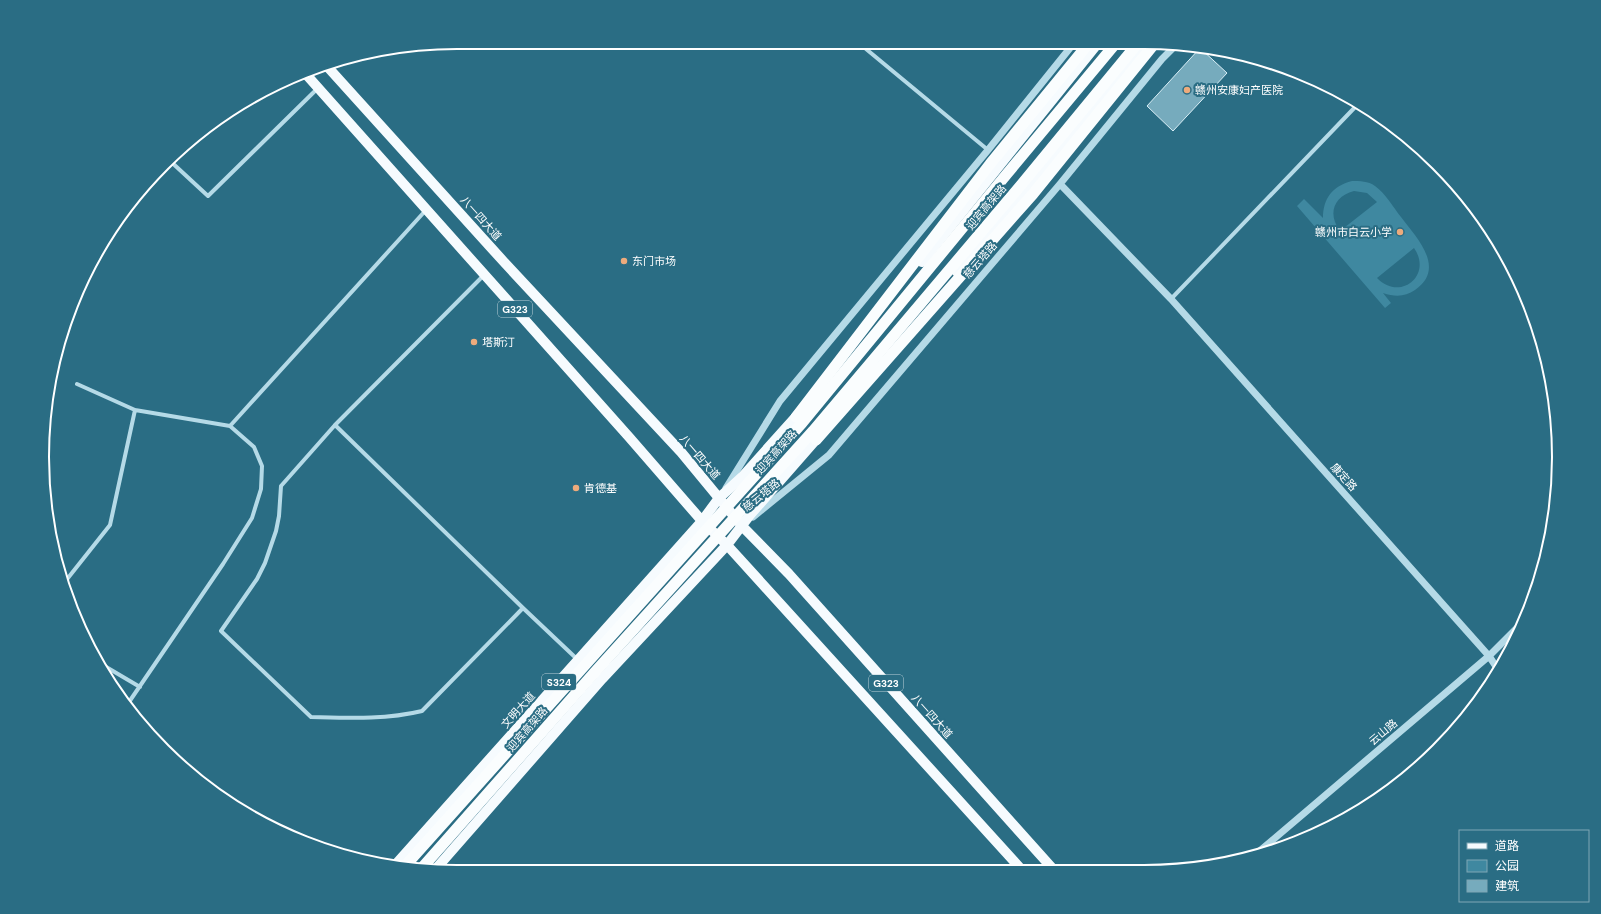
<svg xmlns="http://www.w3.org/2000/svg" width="1601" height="914" font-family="'DM Sans','Noto Sans SC',sans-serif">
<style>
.green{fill:#3f88a0;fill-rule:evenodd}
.building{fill:#76abbd;stroke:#d8eef6}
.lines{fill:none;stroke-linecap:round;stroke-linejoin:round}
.minor{stroke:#b5dae7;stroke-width:4}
.tertiary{stroke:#b5dae7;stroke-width:7}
.primary{stroke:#f6fbfe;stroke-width:10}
.trunk{stroke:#fafdfe;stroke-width:11}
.trunk-bridge{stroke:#fafdfe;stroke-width:11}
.poi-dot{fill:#edab7c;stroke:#2a6d84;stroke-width:1.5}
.labels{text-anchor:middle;stroke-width:4;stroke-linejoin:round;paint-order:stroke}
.shield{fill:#2a6d84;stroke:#bfd3da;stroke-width:1}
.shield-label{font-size:10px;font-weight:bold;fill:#fff}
.poi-label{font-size:11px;fill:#fff;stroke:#2a6d84;text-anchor:start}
.street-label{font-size:11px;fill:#fff;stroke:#2a6d84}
.rim{fill:none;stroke:#fff;stroke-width:2}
</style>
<rect width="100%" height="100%" fill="#2a6d84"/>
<path class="green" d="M1352 181C1360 181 1368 181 1375 186 1386 194 1393 207 1401 217 1416 237 1447 268 1415 290 1405 297 1395 297 1383 293L1391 303 1385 308 1297 206 1304 199 1323 218C1323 199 1332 186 1352 181ZM1354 191 1367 193 1377 202 1340 231C1327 214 1334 196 1354 191ZM1414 248C1433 275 1400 302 1377 278Z"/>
<path class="building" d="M1200 48 1227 73 1173 131 1147 106Z"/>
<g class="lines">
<path class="minor" d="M860 44 988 150
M168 159 208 196 318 88
M484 275 335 425 281 486 279 516 276 531 265 563 257 579 221 631 311 717C348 718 385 720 422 711L523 608
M1171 299 1359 103
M77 384 135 410 230 426 254 447 262 466 261 489 252 518 223 564 127 705
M335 425 523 608 578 660
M230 426 426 210
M64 583 110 525 135 410
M96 661 140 687"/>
<path class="tertiary" d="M1060 184 1171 299 1489 656 1499 671
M726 488 780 401 988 150 1074 43
M753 517 829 455 1060 184 1162 59 1177 44
M1255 855 1489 656 1522 623"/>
<path class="primary" d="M325 64 504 262 681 452 742 526 789 574 1053 869
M304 72 629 437 702 521 727 545 1021 869
M922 262 1098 43
M957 272 1146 46
M396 864 702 521 719 498 742 477 801 411
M434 871 602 679 727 545 750 515 821 434"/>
<path class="trunk" d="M796 417 990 164 1089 43
M816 440 1033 194 1155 43"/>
<path class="trunk-bridge" d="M405 866 802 423 1006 175 1116 43
M421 869 595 672 813 431 1021 185 1138 43"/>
</g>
<g class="poi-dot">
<circle cx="1187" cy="90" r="4"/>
<circle cx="1400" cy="232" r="4"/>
<circle cx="624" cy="261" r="4"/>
<circle cx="474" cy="342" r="4"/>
<circle cx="576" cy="488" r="4"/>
</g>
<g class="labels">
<g class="shield">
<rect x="498" y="301" width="34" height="16" rx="3"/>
<rect x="542" y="674" width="34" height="16" rx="3"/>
<rect x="869" y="675" width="34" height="16" rx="3"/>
</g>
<g class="shield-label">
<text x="515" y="313">G323</text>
<text x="559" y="686">S324</text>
<text x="886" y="687">G323</text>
</g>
<g class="poi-label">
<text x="1195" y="94">赣州安康妇产医院</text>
<text x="1392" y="236" text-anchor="end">赣州市白云小学</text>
<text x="632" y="265">东门市场</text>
<text x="482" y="346">塔斯汀</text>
<text x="584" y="492">肯德基</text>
</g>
<g class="street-label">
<text transform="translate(986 207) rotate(-50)" y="4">迎宾高架路</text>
<text transform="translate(481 218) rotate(48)" y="4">八一四大道</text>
<text transform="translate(980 260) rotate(-49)" y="4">慈云塔路</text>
<text transform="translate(776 452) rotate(-48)" y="4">迎宾高架路</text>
<text transform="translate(700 457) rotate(49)" y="4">八一四大道</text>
<text transform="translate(1344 477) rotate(48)" y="4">康定路</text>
<text transform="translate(761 495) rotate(-39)" y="4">慈云塔路</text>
<text transform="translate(518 710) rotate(-48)" y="4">文明大道</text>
<text transform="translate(932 716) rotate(48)" y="4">八一四大道</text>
<text transform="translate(527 729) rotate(-49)" y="4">迎宾高架路</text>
<text transform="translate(1383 732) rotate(-40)" y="4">云山路</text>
</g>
</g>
<path d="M0 0H1601V914H0ZM457 49H1144A408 408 0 0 1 1552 457V457A408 408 0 0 1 1144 865H457A408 408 0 0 1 49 457V457A408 408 0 0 1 457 49Z" fill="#2a6d84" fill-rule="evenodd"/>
<path class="rim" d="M457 49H1144A408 408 0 0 1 1552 457V457A408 408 0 0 1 1144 865H457A408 408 0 0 1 49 457V457A408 408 0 0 1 457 49Z"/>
<rect x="1459" y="830" width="130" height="72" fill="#2a6d84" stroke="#7fa7b5"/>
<rect x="1467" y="843" width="20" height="6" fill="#f6fbfe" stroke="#7fa7b5"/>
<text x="1495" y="850" font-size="12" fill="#ffffff">道路</text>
<rect x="1467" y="860" width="20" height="12" fill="#3f88a0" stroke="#7fa7b5"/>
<text x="1495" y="870" font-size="12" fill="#ffffff">公园</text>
<rect x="1467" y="880" width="20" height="12" fill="#76abbd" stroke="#7fa7b5"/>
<text x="1495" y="890" font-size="12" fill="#ffffff">建筑</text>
</svg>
